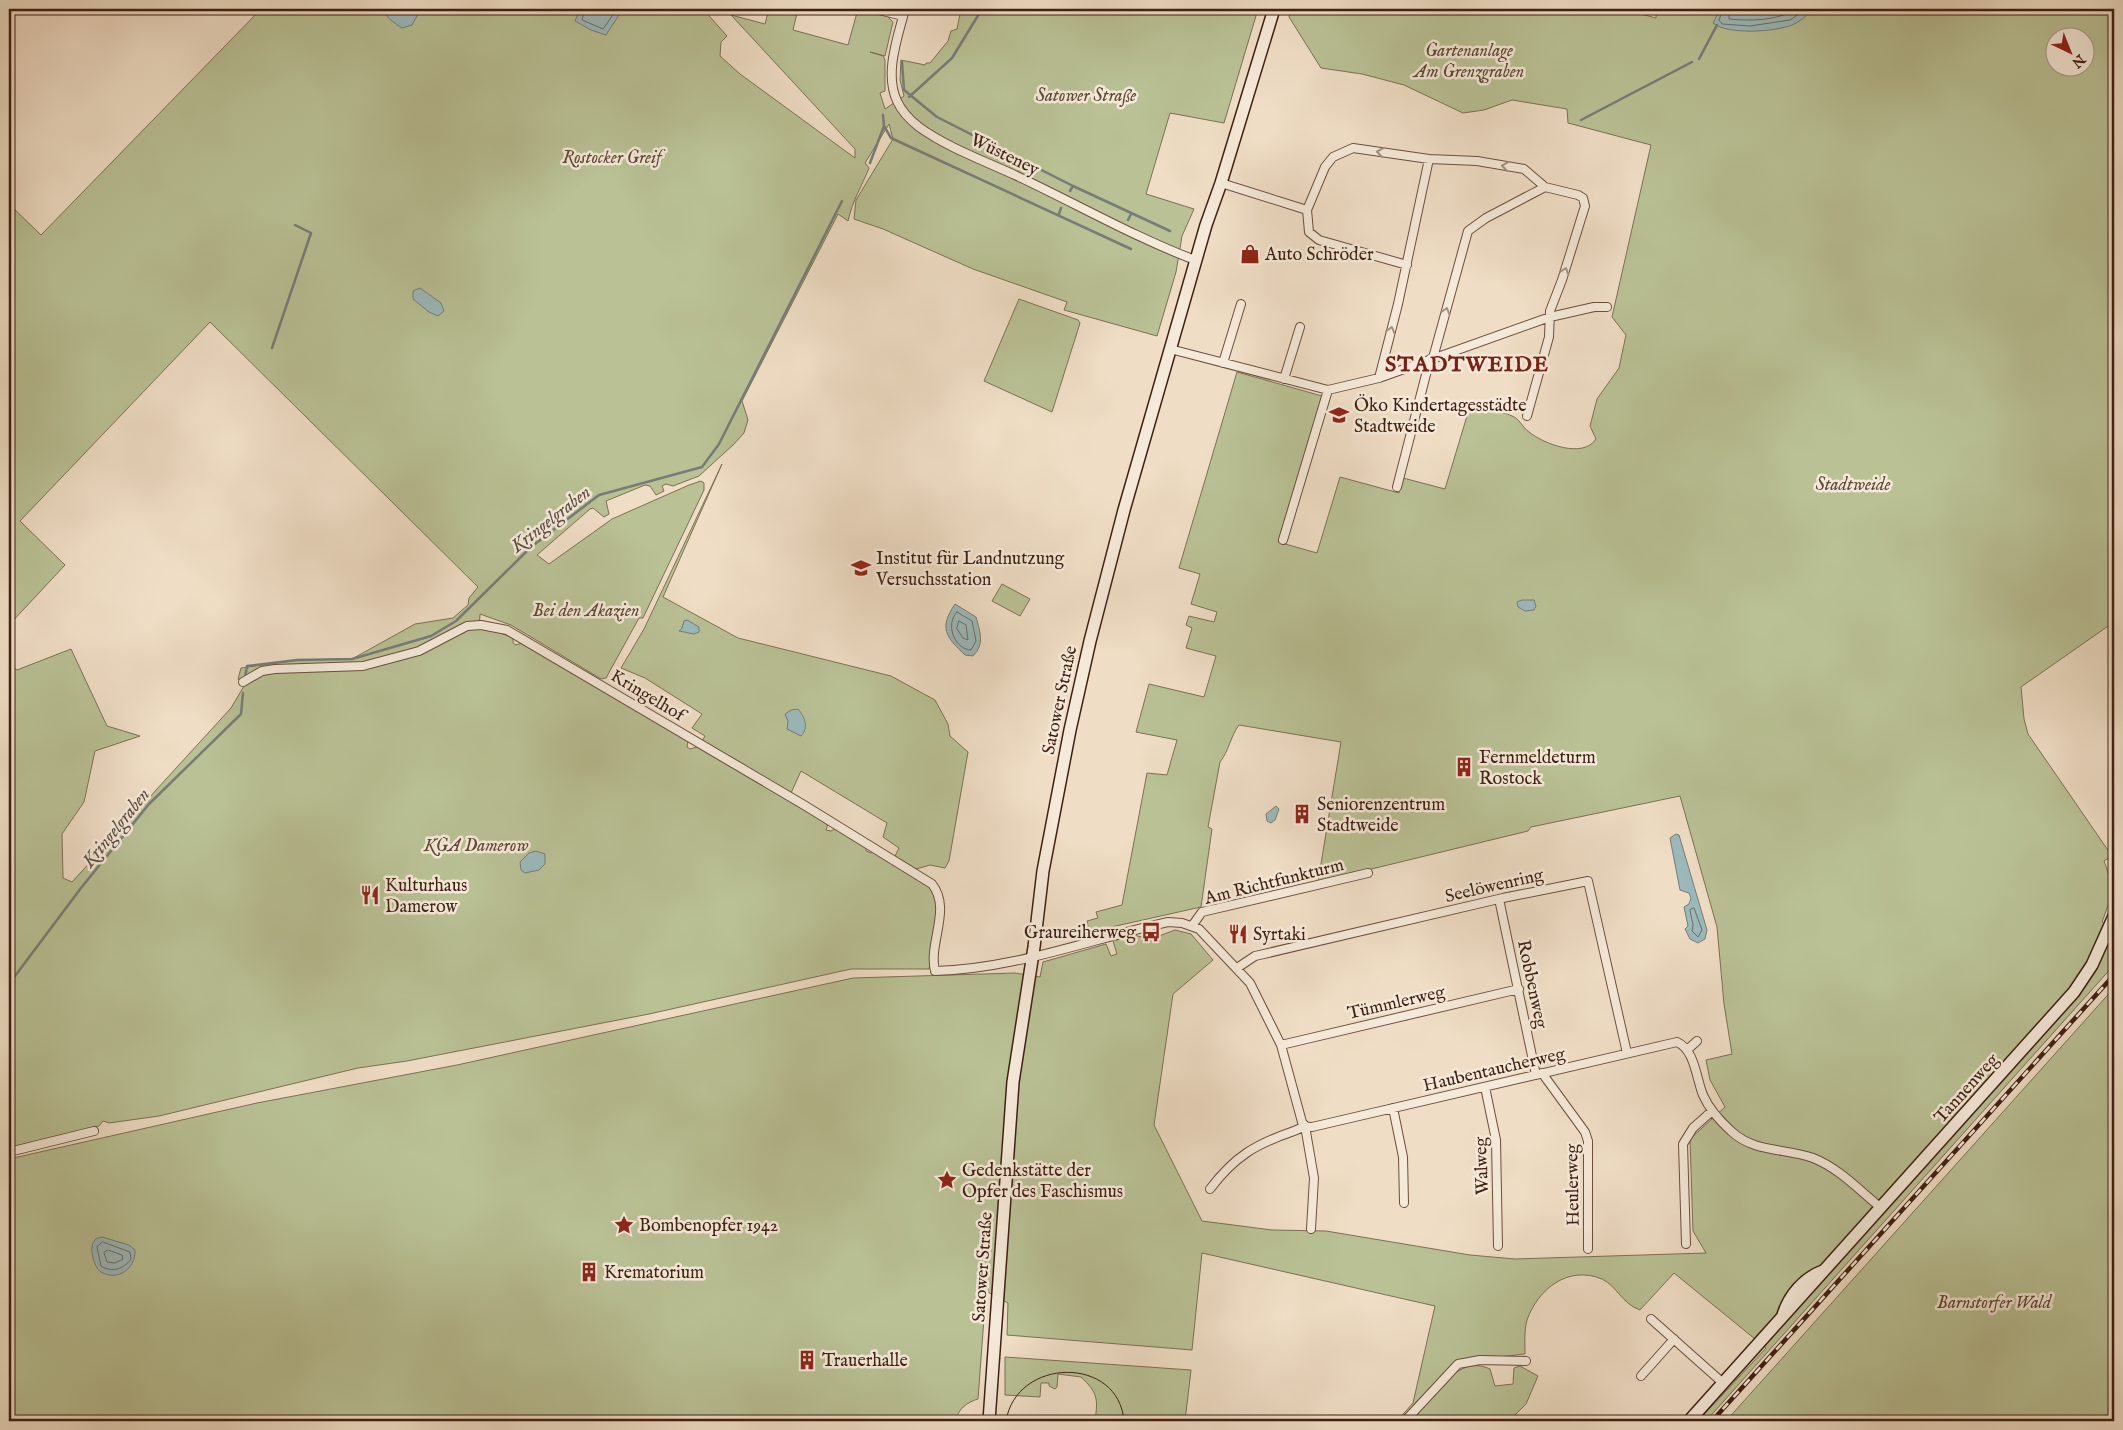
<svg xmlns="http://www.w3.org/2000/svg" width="2123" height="1430" font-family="'IM FELL English',serif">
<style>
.green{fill:#b9c195;stroke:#7c7054;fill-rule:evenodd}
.water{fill:#9cbabc;stroke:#777c78}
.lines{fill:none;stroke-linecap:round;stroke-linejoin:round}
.shore{stroke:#6e6c67;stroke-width:1}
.stream{stroke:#777c78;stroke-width:2.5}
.street-casing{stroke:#6b4e3f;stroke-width:10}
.secondary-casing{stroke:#3f1f12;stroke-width:14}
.street{stroke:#f5e9d9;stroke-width:8}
.secondary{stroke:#f5e9d9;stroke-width:11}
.tram{stroke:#3f1f12;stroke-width:1}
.rail-casing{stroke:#3f1f12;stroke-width:4.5}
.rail{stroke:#f5e9d9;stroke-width:2.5;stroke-dasharray:8;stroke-linecap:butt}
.oneway{stroke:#a38e7f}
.labels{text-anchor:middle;stroke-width:5;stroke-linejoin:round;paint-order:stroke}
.park-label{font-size:18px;font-style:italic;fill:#5e4833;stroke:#f5e9d9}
.street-label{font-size:18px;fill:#3f1f12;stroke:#f5e9d9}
.poi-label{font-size:18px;fill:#3f1f12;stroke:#f5e9d9;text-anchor:start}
.water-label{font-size:19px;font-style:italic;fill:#5b4e45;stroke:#f5e9d9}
.district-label{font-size:22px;font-weight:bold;letter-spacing:1px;fill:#7a1f14;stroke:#f5e9d9}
</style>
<rect width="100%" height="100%" fill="#efddc5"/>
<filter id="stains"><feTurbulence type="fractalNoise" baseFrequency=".004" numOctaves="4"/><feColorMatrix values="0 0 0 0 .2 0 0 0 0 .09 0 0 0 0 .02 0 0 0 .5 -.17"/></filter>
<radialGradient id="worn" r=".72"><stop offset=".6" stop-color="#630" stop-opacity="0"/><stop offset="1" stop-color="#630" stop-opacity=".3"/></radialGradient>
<path class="green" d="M261 9H703L727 36 721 42 720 56 740 74 855 158V149L731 15 765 24 769 9H798L793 30 848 45 858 9 887 16 893 22 885 56 870 52 883 56 885 60V91L880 93 885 109 904 96 900 80 901 60 925 65 926 63H930L948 41 951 31 957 29 960 14 941 9H1258L1224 123 1170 113 1146 194 1194 209 1182 236 1176 272 1157 336 1064 310 1067 302 973 269 883 229 854 219 856 200 893 139 889 124 865 163 869 168C861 188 853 199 848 221L838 214 742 401 748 420 744 433 733 445 699 476 673 486 666 484 662 486 664 491 656 495 650 486 645 485 606 501 609 514 604 517 593 508 590 509 537 555 549 564 612 519 689 485 701 481 704 483V490L643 618H639L606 678 601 679 511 625 480 614 479 629 495 631 513 638V643L516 645 522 643 549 656 688 741 687 747 690 749 697 747 828 824 826 830 831 831 835 829 866 847V851L871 853 873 852C891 862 916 872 929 887 947 907 933 945 929 969H851L649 1014 407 1061 358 1068 159 1116 109 1123 103 1121 99 1126 9 1148V664L17 670 71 649 107 726 140 736 95 751 84 802 62 834 63 878 72 882 231 708 244 686 238 679 241 668 297 660 352 659 415 624 453 618 468 605 469 598 478 587 210 322 20 521 65 565 9 625V204L41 235Z
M1291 9H1622L1656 18V9H2114V622L2021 687 2024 719 2028 734 2112 856 2104 861 2110 878H2114V889L2102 922 2109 927 2114 921V965L1706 1421H1698L1766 1348 1674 1273 1640 1310C1621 1303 1618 1287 1602 1279 1568 1265 1538 1289 1527 1320 1524 1330 1525 1344 1525 1354L1465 1361 1438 1385C1456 1373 1468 1359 1490 1369L1495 1386 1513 1384 1514 1368 1520 1366 1538 1376 1526 1404 1509 1421H1397L1413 1403 1435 1306 1202 1253 1192 1350 1007 1335 1008 1303 986 1291 978 1399C967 1402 957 1410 956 1421H9V1159L257 1103 457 1065 853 978 1015 973 1040 977 1043 962 1106 944 1111 956 1117 954 1113 941 1133 935 1151 939 1175 930 1191 934 1213 960 1173 994 1154 1125 1202 1221 1272 1230 1326 1231 1470 1255 1515 1259 1706 1253 1693 1231 1690 1139 1725 1107 1710 1080 1706 1060 1732 1054 1724 1004 1717 927 1680 796 1531 827 1528 831 1318 882 1341 742 1239 725C1230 737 1229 751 1220 762L1208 827 1212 829 1201 907 1089 932 1087 921 1098 918 1096 912 1122 905 1147 773 1167 775 1177 740 1136 732 1149 684 1204 697 1216 656 1186 648 1192 628 1186 625 1189 616 1214 622 1217 612 1191 604 1200 574 1179 568 1237 372 1322 396 1278 542 1317 553 1340 477 1399 493 1403 478 1445 489 1470 406C1484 409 1500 410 1512 416 1519 418 1523 428 1529 432 1544 444 1583 459 1596 439L1590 426 1597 399 1619 368 1626 335 1612 317 1651 145 1568 123 1567 109 1512 100 1484 110 1463 113 1404 85 1362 74 1321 68 1289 17ZM2056 38H2086V68H2056Z
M1019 299 1078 320 1080 323 1052 412 984 381Z
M722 464 663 597 738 638 891 676 935 700 948 724 950 736 968 752 949 861 945 868 930 865 916 869 895 856 899 848 883 837 887 823 801 771 791 793 702 741 705 736 692 728 702 714 645 678 621 668 644 629Z
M1002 584 1030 599 1020 616 992 601Z
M2114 988V1421H1726Z
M1005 1357 1191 1370 1185 1421H1095C1098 1399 1098 1393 1081 1377L1058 1374 1057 1387 1055 1389 1049 1386V1383H1041L1040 1397 1005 1395Z"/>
<path class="water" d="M384 9H421L412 25 402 28C395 23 385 18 384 9Z
M580 9H623L606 35 591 30 575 21Z
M1720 9H1814C1808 14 1800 22 1792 25 1775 32 1727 35 1713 23Z
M420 288 441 303 444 311 438 316 429 312 413 299V291Z
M1522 600H1534L1536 606 1534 610 1525 611 1518 607 1517 602Z
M955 604 976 617C980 632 985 644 973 656L965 655C945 636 939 628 955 604Z
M687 620 699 627V632L694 634 679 631 682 628 684 621Z
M798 709C805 717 809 728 801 736L787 729 788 721 785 714 791 710Z
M1276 806 1279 809 1275 820 1271 823 1267 821 1266 814Z
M1676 834 1679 835 1707 930 1705 939 1698 943 1690 939 1685 929 1688 926 1684 907 1689 904 1691 898 1689 893 1680 890 1670 838Z
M536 851 545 854V864L539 870 525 873 521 870 520 862 529 853Z
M102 1237 129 1245 135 1250C136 1268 118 1282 101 1272 94 1268 88 1246 95 1240 96 1238 99 1238 102 1237Z"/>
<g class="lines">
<path class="shore" d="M585 9 582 20 603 29 617 9
M1723 9 1719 20 1722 24 1750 26 1790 20 1806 9
M1729 9V19C1749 21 1779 21 1795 9
M957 612 972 621 976 641 971 650C954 649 945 624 957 612Z
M959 621 966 625 968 640 963 638 957 629Z
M1694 908 1702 930 1698 937 1692 931 1693 925 1690 910Z
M103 1242 130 1252 131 1259C124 1269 112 1273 101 1266L97 1247Z
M108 1250 122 1255 123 1259 115 1263 107 1262 104 1253Z"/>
<path class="stream" d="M1699 59 1717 25
M902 62 904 90 937 117 1073 186 1170 231
M909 97 952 58 982 9
M1581 120 1692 62
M884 126 891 138 1131 249
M870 163 884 126 883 115
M1070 191 1073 186
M1059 214 1061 208
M1128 220 1131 214
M272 348 311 233 295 225
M245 678 247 666 297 660 352 659 431 636 456 621 531 547 599 495 702 467 719 444 842 201
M9 984 81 888 149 804 241 714 243 693"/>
<defs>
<path id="street" d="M875 9 903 16
M905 9C898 37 884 73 897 101 902 112 910 120 919 127 948 148 985 161 1017 176 1077 204 1134 237 1195 260
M1221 183 1307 210 1309 232 1319 240 1407 265
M1307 210 1325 167 1333 157 1353 148 1429 159 1477 161 1524 169 1545 187 1578 195 1583 198 1585 206 1562 280 1550 311 1549 337 1527 416
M1170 349 1328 390 1379 378 1550 317 1594 307H1607
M1433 358 1468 231 1486 218 1545 187
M1223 363 1241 304
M1379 378 1398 304 1429 159
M1284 379 1300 327
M1397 487 1430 359
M1283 540 1328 390
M243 682 262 671 275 669 363 666 419 651 467 626 481 625 507 630 804 805 932 884C952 909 928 943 935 971 1015 969 1091 939 1168 922L1182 923 1199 929 1250 983 1281 1045 1302 1122 1305 1126 1314 1178 1311 1229
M1499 899 1536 1075
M1192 926 1202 912 1368 873
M1237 968 1255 956 1503 898 1588 881 1627 1053
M1281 1045 1519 989
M1687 1050 1697 1041
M1542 1073 1585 1132 1588 1141V1249
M1485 1087 1496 1140 1498 1246
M1393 1108 1403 1157 1404 1203
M9 1152 94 1131
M1210 1189C1235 1156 1256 1144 1294 1131 1301 1128 1304 1126 1312 1127L1677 1042C1695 1050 1696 1078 1703 1095 1709 1109 1720 1121 1731 1131 1754 1153 1786 1148 1813 1158 1839 1168 1860 1191 1881 1208
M1686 1244 1683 1144 1693 1128 1712 1111
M1651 1319 1723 1383
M1641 1376 1674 1339
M1405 1421 1458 1364 1480 1360 1526 1361"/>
<path id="secondary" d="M1783 1315C1789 1295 1804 1278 1823 1271
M989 1421 1013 1082 1034 947 1043 871 1070 730 1090 641 1124 510 1206 225 1221 183 1274 9
M1689 1421 2074 992 2092 965 2114 916"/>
</defs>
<use href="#street" class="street-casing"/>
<use href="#secondary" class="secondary-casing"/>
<use href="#street" class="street"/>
<use href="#secondary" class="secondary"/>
<path class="tram" d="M1006 1421C1016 1357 1119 1355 1124 1421"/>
<defs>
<path id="rail" d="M1712 1421 2114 975"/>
</defs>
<use href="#rail" class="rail-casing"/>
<use href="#rail" class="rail"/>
</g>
<defs><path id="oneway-chevron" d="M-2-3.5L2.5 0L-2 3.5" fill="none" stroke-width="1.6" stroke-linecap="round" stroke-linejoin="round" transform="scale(1.25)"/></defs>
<g class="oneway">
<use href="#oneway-chevron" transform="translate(1380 152) rotate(-171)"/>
<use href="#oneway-chevron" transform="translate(1505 166) rotate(-171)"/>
<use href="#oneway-chevron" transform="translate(1565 271) rotate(-72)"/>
<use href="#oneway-chevron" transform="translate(1446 311) rotate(-74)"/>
<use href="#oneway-chevron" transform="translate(1391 330) rotate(-75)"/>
</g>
<defs>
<symbol id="shop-bare" viewBox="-9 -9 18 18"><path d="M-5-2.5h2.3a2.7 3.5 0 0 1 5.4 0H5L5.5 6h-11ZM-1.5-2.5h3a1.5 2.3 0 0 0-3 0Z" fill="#8f2418" stroke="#f5e9d9" stroke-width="2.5" paint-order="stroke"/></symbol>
<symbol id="school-bare" viewBox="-9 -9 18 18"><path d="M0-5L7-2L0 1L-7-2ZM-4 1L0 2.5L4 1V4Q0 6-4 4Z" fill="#8f2418" stroke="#f5e9d9" stroke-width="2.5" paint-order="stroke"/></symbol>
<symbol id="university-bare" viewBox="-9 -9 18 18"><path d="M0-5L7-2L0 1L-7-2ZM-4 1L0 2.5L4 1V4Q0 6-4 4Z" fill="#8f2418" stroke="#f5e9d9" stroke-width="2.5" paint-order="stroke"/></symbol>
<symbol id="building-bare" viewBox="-9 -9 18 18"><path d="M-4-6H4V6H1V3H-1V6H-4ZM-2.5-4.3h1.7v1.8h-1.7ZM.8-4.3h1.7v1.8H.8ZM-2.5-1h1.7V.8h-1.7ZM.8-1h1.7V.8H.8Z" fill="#8f2418" stroke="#f5e9d9" stroke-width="2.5" paint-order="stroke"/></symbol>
<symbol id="restaurant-bare" viewBox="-9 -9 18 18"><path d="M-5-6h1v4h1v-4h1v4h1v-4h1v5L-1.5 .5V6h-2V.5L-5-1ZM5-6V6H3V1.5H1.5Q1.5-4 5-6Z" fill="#8f2418" stroke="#f5e9d9" stroke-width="2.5" paint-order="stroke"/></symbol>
<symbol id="bus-bare" viewBox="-9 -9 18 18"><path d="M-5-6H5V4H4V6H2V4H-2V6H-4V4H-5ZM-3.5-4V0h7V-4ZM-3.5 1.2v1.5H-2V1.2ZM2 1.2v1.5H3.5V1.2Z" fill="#8f2418" stroke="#f5e9d9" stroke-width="2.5" paint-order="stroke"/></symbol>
<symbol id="sight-bare" viewBox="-9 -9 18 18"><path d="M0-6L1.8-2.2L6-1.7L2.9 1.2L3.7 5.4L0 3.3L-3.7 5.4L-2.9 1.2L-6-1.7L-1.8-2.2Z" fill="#8f2418" stroke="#f5e9d9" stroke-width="2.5" paint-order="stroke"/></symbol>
</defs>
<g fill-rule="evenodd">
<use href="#shop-bare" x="1236" y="240" width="28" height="28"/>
<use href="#school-bare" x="1325" y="401" width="28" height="28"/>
<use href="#university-bare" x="847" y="554" width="28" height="28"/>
<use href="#building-bare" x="1450" y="753" width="28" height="28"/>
<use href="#building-bare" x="1288" y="800" width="28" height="28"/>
<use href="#restaurant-bare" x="356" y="881" width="28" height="28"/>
<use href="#bus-bare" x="1137" y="918" width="28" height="28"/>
<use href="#restaurant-bare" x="1224" y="920" width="28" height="28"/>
<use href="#sight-bare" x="933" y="1166" width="28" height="28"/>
<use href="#sight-bare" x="610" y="1211" width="28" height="28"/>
<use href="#building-bare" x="575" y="1258" width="28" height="28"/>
<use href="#building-bare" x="793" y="1346" width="28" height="28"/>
</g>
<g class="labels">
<g class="park-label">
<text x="1469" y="56">Gartenanlage<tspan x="1469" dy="21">Am Grenzgraben</tspan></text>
<text x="1086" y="101">Satower Straße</text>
<text x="612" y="163">Rostocker Greif</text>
<text x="1853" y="490">Stadtweide</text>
<text x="586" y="616">Bei den Akazien</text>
<text x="476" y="851">KGA Damerow</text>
<text x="1994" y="1308">Barnstorfer Wald</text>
</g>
<g class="street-label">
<text transform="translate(1005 154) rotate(26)" y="6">Wüsteney</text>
<text transform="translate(648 695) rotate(31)" y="6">Kringelhof</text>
<text transform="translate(1059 700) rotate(-78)" y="6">Satower Straße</text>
<text transform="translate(1274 881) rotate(-14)" y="6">Am Richtfunkturm</text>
<text transform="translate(1494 885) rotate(-13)" y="6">Seelöwenring</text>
<text transform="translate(1533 984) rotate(78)" y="6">Robbenweg</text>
<text transform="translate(1396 1002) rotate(-13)" y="6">Tümmlerweg</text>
<text transform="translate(1494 1069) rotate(-13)" y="6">Haubentaucherweg</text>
<text transform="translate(1966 1088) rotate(-48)" y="6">Tannenweg</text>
<text transform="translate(1481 1166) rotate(-92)" y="6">Walweg</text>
<text transform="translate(1572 1185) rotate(-91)" y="6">Heulerweg</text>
<text transform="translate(982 1267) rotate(-86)" y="6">Satower Straße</text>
</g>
<g class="poi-label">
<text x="1265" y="260">Auto Schröder</text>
<text x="1354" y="411">Öko Kindertagesstädte<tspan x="1354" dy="21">Stadtweide</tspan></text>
<text x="876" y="564">Institut für Landnutzung<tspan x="876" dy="21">Versuchsstation</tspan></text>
<text x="1479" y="763">Fernmeldeturm<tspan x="1479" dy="21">Rostock</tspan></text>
<text x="1317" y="810">Seniorenzentrum<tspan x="1317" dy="21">Stadtweide</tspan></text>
<text x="385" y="891">Kulturhaus<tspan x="385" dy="21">Damerow</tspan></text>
<text x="1136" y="938" text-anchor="end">Graureiherweg</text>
<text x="1253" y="940">Syrtaki</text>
<text x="962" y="1176">Gedenkstätte der<tspan x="962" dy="21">Opfer des Faschismus</tspan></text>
<text x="639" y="1231">Bombenopfer 1942</text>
<text x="604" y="1278">Krematorium</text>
<text x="822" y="1366">Trauerhalle</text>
</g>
<g class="water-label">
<text transform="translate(550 518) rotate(-38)" y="7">Kringelgraben</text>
<text transform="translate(115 827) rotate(-51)" y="7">Kringelgraben</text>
</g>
<g class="district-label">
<text x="1467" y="371">STADTWEIDE</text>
</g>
</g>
<rect width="2123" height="1430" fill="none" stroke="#efddc5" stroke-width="30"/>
<rect x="10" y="10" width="2103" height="1410" fill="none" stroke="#3f1f12" stroke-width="2.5"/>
<rect x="15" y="15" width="2093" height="1400" fill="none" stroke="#3f1f12"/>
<g transform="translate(2070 52) rotate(137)"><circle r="24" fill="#f5e9d9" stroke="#ac9889"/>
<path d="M0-4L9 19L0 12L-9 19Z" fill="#8f2418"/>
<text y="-8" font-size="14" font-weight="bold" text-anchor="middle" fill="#3f1f12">N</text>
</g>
<rect width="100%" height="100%" filter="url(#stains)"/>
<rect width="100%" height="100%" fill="url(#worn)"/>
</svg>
